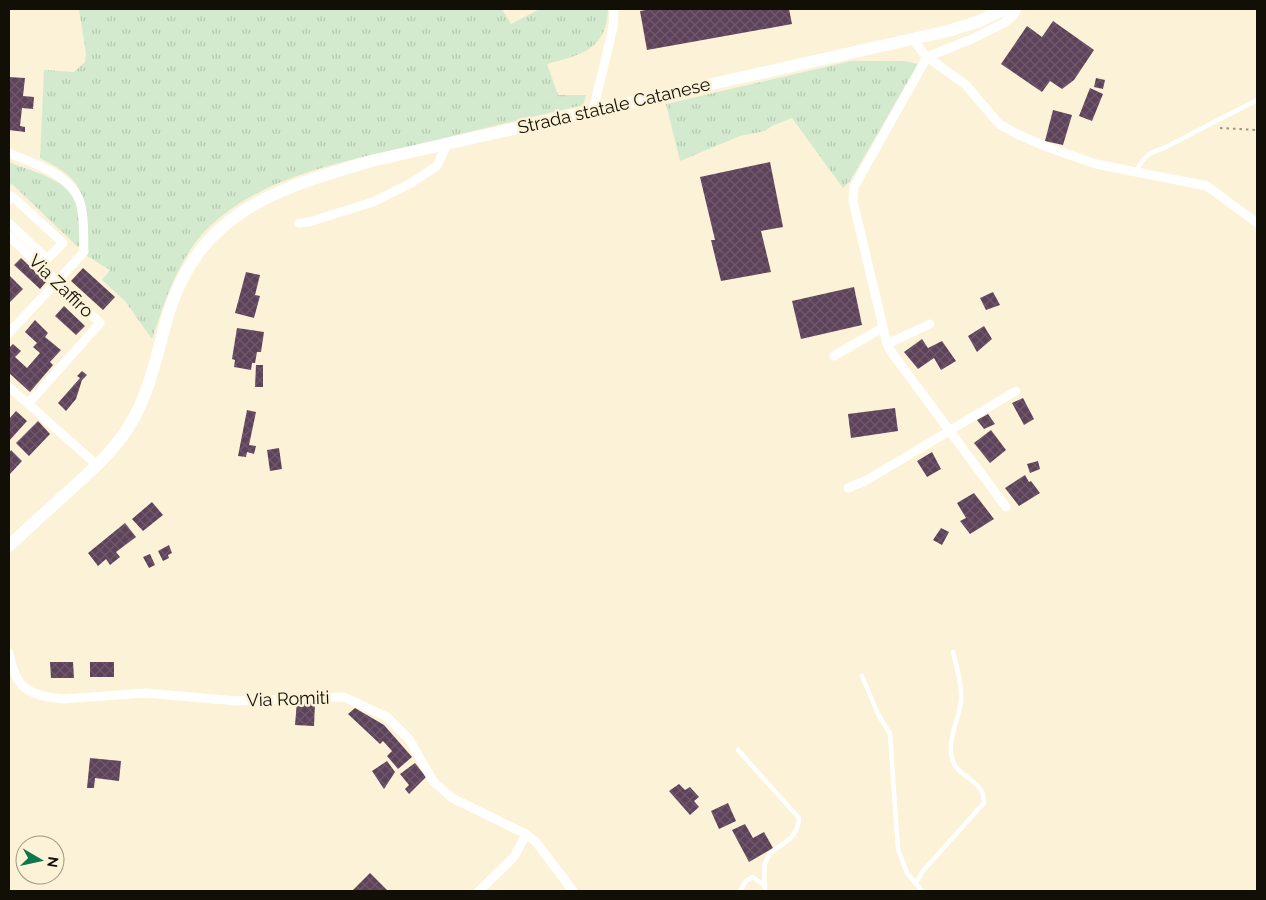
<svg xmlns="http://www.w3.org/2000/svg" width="1266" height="900" font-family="Raleway,sans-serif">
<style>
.grass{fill:url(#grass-tufts)}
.building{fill:url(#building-cross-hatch)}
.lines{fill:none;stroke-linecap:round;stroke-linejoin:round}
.path{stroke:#9b9480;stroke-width:2;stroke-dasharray:2.5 4;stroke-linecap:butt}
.service{stroke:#fff;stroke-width:4.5}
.minor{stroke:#fff;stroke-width:9}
.secondary{stroke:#fff;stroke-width:12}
.labels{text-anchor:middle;stroke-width:5;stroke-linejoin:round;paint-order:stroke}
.street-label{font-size:18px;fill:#120f06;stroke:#fbf2d7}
</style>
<defs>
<pattern id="grass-tufts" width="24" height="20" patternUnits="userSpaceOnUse" patternTransform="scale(1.25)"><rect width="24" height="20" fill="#d3eace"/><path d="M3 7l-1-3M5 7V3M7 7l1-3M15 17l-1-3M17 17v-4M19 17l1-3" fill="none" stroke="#b4c8af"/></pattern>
<pattern id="building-cross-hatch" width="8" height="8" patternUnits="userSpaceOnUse" patternTransform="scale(1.25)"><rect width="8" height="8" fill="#5d425a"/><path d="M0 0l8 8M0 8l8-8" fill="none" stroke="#6f596c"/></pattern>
</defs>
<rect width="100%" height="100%" fill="#fbf2d7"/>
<path class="grass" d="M79 9H502L511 24 540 9H608C607 50 580 55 547 64L558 95H586L583 105C530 117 477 130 424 143 351 160 259 175 205 231 177 261 165 301 152 339L125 301 102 280 110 270 87 256C86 232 90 199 73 180 64 170 51 164 40 158L44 70 74 72 85 62 86 53Z
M851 61H904L918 64 850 181 843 188 792 118 772 126 765 131 740 136 680 161 666 104Z
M9 162C32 172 71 179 78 208 80 219 80 232 81 243L78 247 12 184 9 186Z"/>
<path class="building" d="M652 9H789L792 24 647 50 640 11Z
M1053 21 1094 50 1074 80 1062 89 1050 81 1042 92 1001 64 1027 26 1042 37Z
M9 77 25 78 23 96 34 97 33 109 22 108 20 126 25 127V132L9 130Z
M1096 78 1105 80 1103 89 1094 87Z
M1090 88 1103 94 1092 121 1079 116Z
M1053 110 1072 115 1063 145 1045 141Z
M770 162 783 227 761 231 771 272 721 281 711 240H715L700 177Z
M21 258 46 282 40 289 14 265Z
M83 268 115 297 103 310 71 281Z
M246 272 260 275 255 295 260 296 254 318 235 313Z
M9 275 23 289 10 302 9 301Z
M854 287 862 325 801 339 792 301Z
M993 292 1000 305 986 310 980 298Z
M64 306 85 326 76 335 55 316Z
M35 320 48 333 45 337 61 350 50 362 53 365 30 392 9 373V348L13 344 21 351 15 357 27 368 40 353 33 347 37 343 25 332Z
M984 326 992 339 977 352 968 336Z
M237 328 264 332 261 352H257L255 363H252L251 370 234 367 235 360 232 359Z
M922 339 928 348 942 341 956 361 941 370 934 358 918 369 904 352Z
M256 365H263V387H255Z
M82 371 87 375 82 380 76 399 66 411 58 403 80 378 77 376Z
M1023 398 1034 419 1024 425 1012 403Z
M895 408 898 431 851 438 848 414Z
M247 410 256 412 249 445 256 446 254 454 247 452 246 457 238 456Z
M16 411 27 421 9 441V419Z
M988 414 995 424 984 429 977 420Z
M38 421 50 434 29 456 16 443Z
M991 430 1006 450 990 463 974 443Z
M279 448 282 469 270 471 267 450Z
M11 450 22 461 9 475V453Z
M932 452 941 469 927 477 917 461Z
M1038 461 1040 469 1030 473 1027 464Z
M1025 475 1029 482 1031 481 1040 493 1019 506 1005 488Z
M974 493 994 519 970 534 960 521 966 518 957 503Z
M152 502 163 515 143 531 132 519Z
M125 523 136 537 116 552 120 557 110 565 106 559 98 566 88 553Z
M941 528 949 532 942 545 933 540Z
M169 545 172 553 168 555 169 558 163 561 158 551Z
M150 554 155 565 149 568 143 557Z
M50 662H73L74 678H51Z
M90 662H114V677H90Z
M297 701 315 702 314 726 295 725Z
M355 708 384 725 412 757 398 769 387 756 392 751 383 741 380 744 348 714Z
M90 758 121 761 119 781 95 778 94 788H87Z
M387 761 395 772 384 789 372 771Z
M415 763 426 777 409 794 405 789 409 785 400 774Z
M679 784 685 790 690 787 699 797 694 801 699 807 690 815 669 791Z
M728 803 736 821 719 829 711 811Z
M745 824 753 838 764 832 773 848 749 862 732 830Z
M370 873 387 890 386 891H352Z"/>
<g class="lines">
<path class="path" d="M1220 128 1257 130"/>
<path class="service" d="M1136 172C1143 157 1148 153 1164 148L1257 100
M862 676 878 714 890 734 898 849 907 873 922 891
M738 750 799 818C797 847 770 843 765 864 763 872 765 883 765 891
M916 883 922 872 984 803C985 779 956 778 952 758 947 739 959 720 961 701 962 685 957 668 953 652
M740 891 746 881 753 877 765 886"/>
<path class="minor" d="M912 39 927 57 966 85 999 124 1017 134 1047 147 1096 164 1207 186 1257 223
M593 110 613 28 614 9
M9 153C33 164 70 173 80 202 85 217 83 236 84 252L9 333
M9 200 12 196 63 243 47 259 9 223
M299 223 309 222 373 202 411 183 437 166 447 144
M9 236 100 323 28 404
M887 344 930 324
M834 356 882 328
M9 387 97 465
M848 488 867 480 1016 391
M1006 507 892 353 887 344 853 201 854 187 927 57 974 38 1002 24 1013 16 1017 9
M9 653C11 662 13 672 18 680 26 694 49 698 64 699L145 693 237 701 344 697 387 717 409 739 433 781 452 798 526 834 536 842 573 891
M479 891 514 857 526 834"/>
<path class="secondary" d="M9 546C29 527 50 508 70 490 93 469 116 449 131 423 151 390 158 348 169 312 201 210 280 188 371 161L948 31 977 22 1005 9"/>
</g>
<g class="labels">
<g class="street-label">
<text transform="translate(614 106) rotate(-13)" y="6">Strada statale Catanese</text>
<text transform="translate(61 286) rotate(44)" y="6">Via Zaffiro</text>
<text transform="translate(288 699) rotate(-2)" y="6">Via Romiti</text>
</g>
</g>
<rect width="1266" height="900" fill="none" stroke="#120f06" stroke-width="20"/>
<g transform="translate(40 860) rotate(99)"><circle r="24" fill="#fbf2d7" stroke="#9e9783"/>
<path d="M0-4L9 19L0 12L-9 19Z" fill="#11754c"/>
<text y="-8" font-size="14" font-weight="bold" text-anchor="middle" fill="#120f06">N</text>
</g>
</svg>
